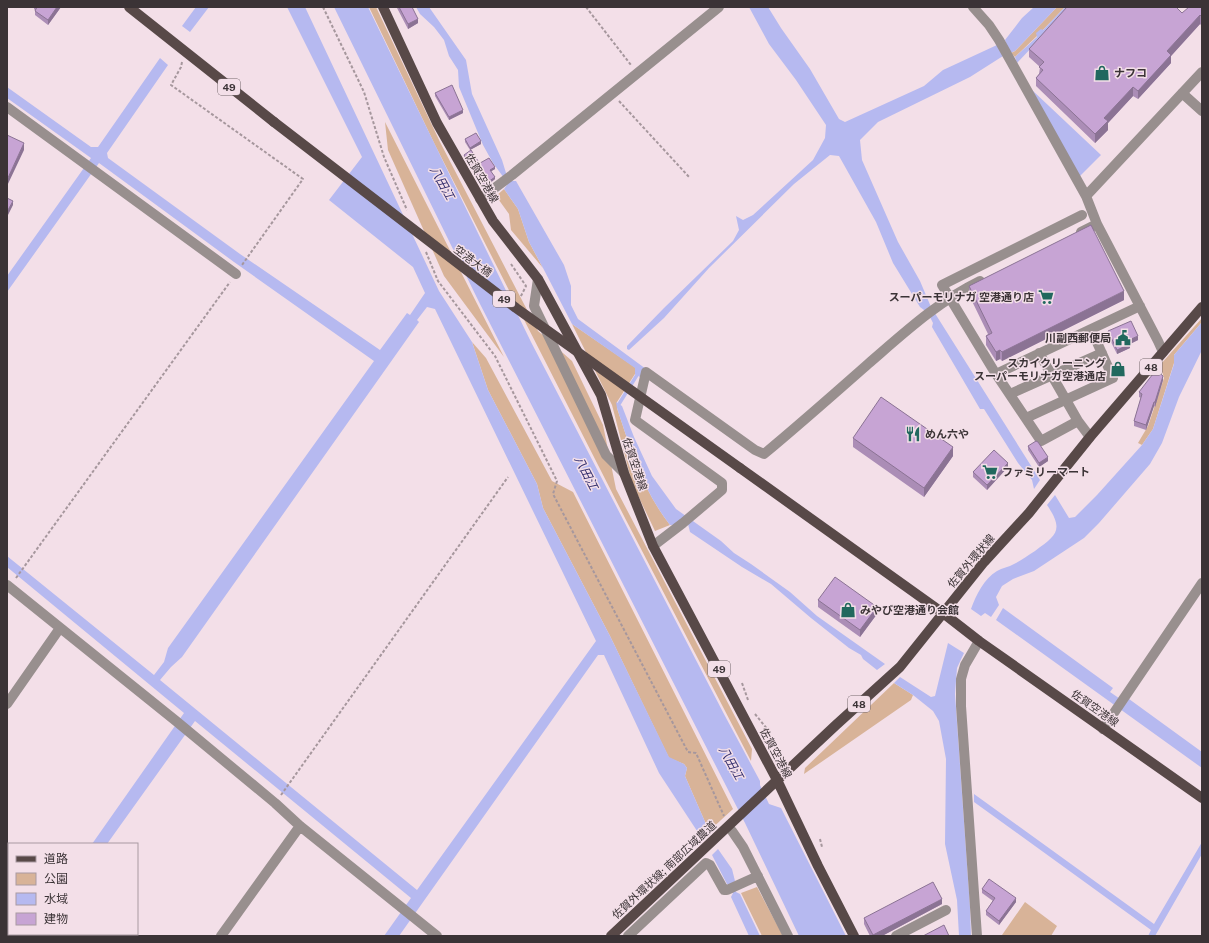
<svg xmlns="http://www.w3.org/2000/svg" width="1209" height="943" font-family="'Public Sans','Noto Sans JP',sans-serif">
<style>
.green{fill:#d8b398}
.water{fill:#b6b9f0;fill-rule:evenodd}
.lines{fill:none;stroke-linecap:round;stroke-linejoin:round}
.stream{stroke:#b6b9f0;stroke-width:3.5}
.path{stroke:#a6979d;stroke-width:2;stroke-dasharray:3 2;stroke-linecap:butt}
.minor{stroke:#988f8e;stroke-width:10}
.major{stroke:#584948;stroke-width:10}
.major-bridge{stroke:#584948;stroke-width:10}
.wall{fill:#ab8db6}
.shaded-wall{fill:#8b7394}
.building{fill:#c7a4d4;stroke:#8b7394}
.labels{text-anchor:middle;stroke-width:3;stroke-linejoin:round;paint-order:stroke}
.shield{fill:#f3dfe8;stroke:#72676b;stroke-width:1}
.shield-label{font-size:10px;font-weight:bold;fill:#3b3336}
.poi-label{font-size:11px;font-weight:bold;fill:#3b3336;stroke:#f3dfe8;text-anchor:start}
.street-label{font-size:11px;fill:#3b3336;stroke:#f3dfe8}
.water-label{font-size:12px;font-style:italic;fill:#312c6c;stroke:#f3dfe8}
</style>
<rect width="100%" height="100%" fill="#f3dfe8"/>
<path class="green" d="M369 7H376L440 142 538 331 572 361 603 425 616 489 752 749 751 761 626 520 435 145Z
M1057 7H1065L1037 36 1015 57 1011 53 1015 51Z
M385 122 504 357 444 276 388 150Z
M504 189 518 209 529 242 543 268 511 230 509 214 496 196Z
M1202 318V322L1174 355V363L1153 429 1142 445 1138 443 1148 426 1164 378 1160 365Z
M572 324 636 368 635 374 617 402V408C631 450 642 489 670 525L655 531 632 483 612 405Z
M472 342 486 358 552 481 573 492 733 809 709 831 685 776 687 768 684 764 669 758 610 636 543 508 537 484 488 390Z
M894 683 913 695 911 700 804 774 805 768Z
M757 887 783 936H762L741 893Z
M1025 902 1057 926 1051 936H1003L1002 935Z"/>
<path class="water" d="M196 7H209L190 32 182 26Z
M287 7H305L439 291 472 342 488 390 537 484 543 508 610 636 669 757 684 764 687 768 685 776 709 831 701 837 659 773 604 655H598L399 936H384L411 898 195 721 107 844H92L184 713 7 567V556L154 675 164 662 168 648 374 361 234 262 99 163 7 292V276L91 158 7 98V87L91 147H98L160 58 168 65 107 153 108 158 240 254 380 350 407 313 410 315 425 293 413 267 329 200 362 157ZM427 307 435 309 596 641 417 890 160 680 171 667 182 657 419 322 417 320Z
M334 7H368L531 342 725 716 760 781V785L769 804 781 808 846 936H799L745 823 480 304Z
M416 7H429L466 60 472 94 502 160 506 173 512 181H516L564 265 571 286V305L578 319 646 369 640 377 635 374V368L572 324 543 268 529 242 518 209 504 189 507 185 504 178 493 163 483 145 459 87 458 70 449 56 444 40 434 27 420 14Z
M749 7H768L781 28 810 69 839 119 845 122 924 86 943 70 997 45 1006 43 1005 40 1022 18 1034 7H1057L1015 51 1003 56 970 77 878 122 860 140 862 160 898 242 920 281 931 307 1040 480 1034 489 1032 480 1018 463 984 409H980L932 327 933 323 928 313 920 307 893 263 876 222 839 156 830 155 794 184 709 268 664 318 629 350 627 349V346L664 308 733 241 739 230 736 216 743 220 753 215 813 160 825 138 826 125 796 80 769 44Z
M1065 7H1070L1017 63 1015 57 1037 37 1036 33 1041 29 1043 30Z
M1032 90 1101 155 1079 177Z
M1202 322V350L1179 397 1162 443 1150 464 1099 523 1084 538 1034 571 1013 579 1002 586 996 597 999 605 991 617 985 613 981 616 971 609C976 595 984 579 997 571 1002 568 1009 567 1014 564 1021 561 1028 555 1035 551 1057 535 1064 530 1047 505L1055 495 1069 518 1075 517 1097 495 1142 445 1153 429 1174 364V355Z
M616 402 622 406 634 437 652 476 676 509 721 541 734 553 751 564 790 592 817 616 885 664 877 670 863 659 861 655 849 648 811 618 771 584 742 567 690 532 688 524 670 525C642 489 631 450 617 408Z
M1003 608 1113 688 1110 692 1126 703 1129 699 1202 752V768L996 620Z
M948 643 964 653 957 668 955 694 970 907 971 936H959L957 900 945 844 946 759 939 721 933 711 913 695 894 683 900 677 931 697 935 696Z
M974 794 1154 924 1202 842V854L1155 936H1148L1151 930 974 802Z
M718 849 732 869 735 881 732 883 736 892 740 894 760 936H749L731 897 733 893 729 885 727 884 712 855Z"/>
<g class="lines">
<path class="stream" d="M619 404 637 375"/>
<path class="path" d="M323 7 364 92 384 157 407 210
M586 7 631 65
M182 62 181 67 171 85 303 179 242 265
M619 101 690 178
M426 252 438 281 495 356 557 481 553 494 688 752 696 753 724 816
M511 264 526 286 520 298
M16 578 230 282
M742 683 748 700
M755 714 768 730
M281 795 508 477
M820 839 822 847"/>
<path class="minor" d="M973 7 989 25 999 40 1086 196 1097 224 1158 341 1163 352
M1182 93 1202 111
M7 107 236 274
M1086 196 1202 72
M480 199 512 175 719 7
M1081 232 1097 224
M538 279 534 306 606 455 624 473
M1039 353 1078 421 1090 437
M996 374 1140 306
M1010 394 1102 353
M1026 418 1113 378 1091 329
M1078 421 1041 441 994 371 942 285 1082 215
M653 546 683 523 722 490V483L635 420 646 372 755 450 764 454C799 425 834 394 868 364 904 333 937 302 980 281
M7 585 176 721 275 803 300 826 437 936
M7 704 60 628
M1103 729 1202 583
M732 831 743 847 788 936
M15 934 22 936
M221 936 300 826
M628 936 706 863 710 865 724 890H727L758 876
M896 936 946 910
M977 936 961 706V679L965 665 979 641"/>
<path class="major" d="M129 7 274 122
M383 7 437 123 493 221 538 279 601 395 624 473 653 546 777 780 818 866 854 936
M740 468 943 613 979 641 1202 798
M611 936 836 725 900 667 984 562 1029 513 1090 437 1202 307"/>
<path class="major-bridge" d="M274 122 516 308 740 468"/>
</g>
<path class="wall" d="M34 7H61L48 25 35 15V10L34 9Z
M397 7H412L418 23 408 29 397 8Z
M1202 7V26L1200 24 1171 56V63L1138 99 1133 96 1108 123V130L1095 143 1036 86V78L1039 74 1040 67 1029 57V49L1182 13Z
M435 93 463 113 449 120 435 96Z
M465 139 481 144 470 150 465 142Z
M464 155 478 163 470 168 464 157Z
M473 167 495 169 491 171 495 179 484 188 473 170Z
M969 286 1124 300 1002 361 1000 359 996 361 986 345V336L988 334 969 295Z
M1108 331 1138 340 1130 344V348L1117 354 1108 336Z
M1163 380 1155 407 1154 406 1146 430 1134 426V421L1141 398 1139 397V392Z
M853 438 953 456 924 497 853 447Z
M1028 446 1048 461 1039 467 1028 450Z
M1008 467 987 490 973 477V472Z
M818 600 877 614 860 637 818 607Z
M982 889 1016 902 999 925 986 915V911L993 901 982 893Z
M942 904 882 936H870L864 924V918Z"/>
<path class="shaded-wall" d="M57 7H61L48 25V20Z
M1200 15V24L1171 56V63L1138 99V91L1167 51Z
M418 19V23L408 29V24Z
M1133 87V96L1108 123V130L1095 143V134L1104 118Z
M463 110V113L449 120V117Z
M481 141V144L470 150V148Z
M24 143V150L7 186V180Z
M478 161V163L470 168V165Z
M495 167V169L490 172V170Z
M495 177V179L484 188V185Z
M13 201V205L8 215V210Z
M1124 291V300L1002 361V352Z
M1138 336V340L1130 344V348L1117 354V350L1129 340Z
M1000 350V359L996 361V352Z
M1163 376V380L1155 407V402Z
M1154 402V406L1146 430V425Z
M953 447V456L924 497V488Z
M1048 457V461L1039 467V463Z
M1008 463V467L987 490V485Z
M877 607V614L860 637V630Z
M1016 898V902L999 925V921Z
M942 899V904L882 936H873V935Z"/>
<path class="building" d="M37 7H57L48 20 35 11Z
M399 7H412L418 19 408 24Z
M1067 7H1176L1182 13 1189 7H1202V17L1200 15 1167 51 1171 55 1138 91 1133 87 1104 118 1108 121 1095 134 1036 78 1043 70 1039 67 1044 62 1029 49Z
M452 85 463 110 449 117 435 93Z
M476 133 481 141 470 148 465 139Z
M7 135 24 143 7 180Z
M471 150 478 161 470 165 464 155Z
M489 158 495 167 490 170 495 177 484 185 473 167Z
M7 198 13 201 8 210H7Z
M1091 225 1124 291 1002 352 1000 350 996 352 986 336 992 333 969 286Z
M1131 321 1138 336 1129 340 1130 344 1117 350 1108 331Z
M1156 370 1163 376 1155 402H1154L1146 425 1134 421 1142 394 1139 392Z
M881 397 953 447 924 488 853 438Z
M1036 441 1038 442 1048 457 1039 463 1028 446Z
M994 450 1008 463 987 485 973 472Z
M835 577 877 607 860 630 818 600Z
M989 879 1016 898 999 921 986 911 995 898 982 889Z
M933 882 942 899 873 935 864 918Z
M944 925 949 936H923Z"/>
<defs>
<symbol id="shop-bare" viewBox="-9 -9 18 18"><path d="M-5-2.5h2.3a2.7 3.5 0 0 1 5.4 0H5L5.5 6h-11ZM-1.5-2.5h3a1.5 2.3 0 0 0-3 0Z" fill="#21685e" stroke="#f3dfe8" stroke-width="2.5" paint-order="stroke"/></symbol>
<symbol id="supermarket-bare" viewBox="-9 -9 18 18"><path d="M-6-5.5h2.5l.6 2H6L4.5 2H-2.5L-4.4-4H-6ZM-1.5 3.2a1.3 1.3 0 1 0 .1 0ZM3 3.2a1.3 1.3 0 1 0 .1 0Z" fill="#21685e" stroke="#f3dfe8" stroke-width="2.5" paint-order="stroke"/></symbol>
<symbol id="civic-bare" viewBox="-9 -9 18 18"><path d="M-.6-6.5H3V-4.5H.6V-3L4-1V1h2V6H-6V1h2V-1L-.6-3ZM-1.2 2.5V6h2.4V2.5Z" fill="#21685e" stroke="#f3dfe8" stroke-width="2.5" paint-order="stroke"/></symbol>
<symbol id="restaurant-bare" viewBox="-9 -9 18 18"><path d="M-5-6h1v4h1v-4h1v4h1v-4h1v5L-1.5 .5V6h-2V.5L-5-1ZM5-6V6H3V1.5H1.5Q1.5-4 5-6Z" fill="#21685e" stroke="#f3dfe8" stroke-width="2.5" paint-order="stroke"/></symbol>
</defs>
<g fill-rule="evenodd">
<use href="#shop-bare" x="1091" y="62" width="22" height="22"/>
<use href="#supermarket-bare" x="1035" y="286" width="22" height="22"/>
<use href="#civic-bare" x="1112" y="327" width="22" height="22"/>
<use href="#shop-bare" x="1107" y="358" width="22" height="22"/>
<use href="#restaurant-bare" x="902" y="423" width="22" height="22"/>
<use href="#supermarket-bare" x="979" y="461" width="22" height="22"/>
<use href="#shop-bare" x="837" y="599" width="22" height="22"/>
</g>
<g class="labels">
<g class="shield">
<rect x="218" y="79" width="22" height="16" rx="3"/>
<rect x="493" y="291" width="22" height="16" rx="3"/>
<rect x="1140" y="359" width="22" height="16" rx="3"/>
<rect x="708" y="661" width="22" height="16" rx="3"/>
<rect x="848" y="696" width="22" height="16" rx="3"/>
</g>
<g class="shield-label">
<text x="229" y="91">49</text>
<text x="504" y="303">49</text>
<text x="1151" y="371">48</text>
<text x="719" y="673">49</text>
<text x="859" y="708">48</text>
</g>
<g class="poi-label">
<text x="1114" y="77">ナフコ</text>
<text x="1034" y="301" text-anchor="end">スーパーモリナガ 空港通り店</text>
<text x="1111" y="342" text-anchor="end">川副西郵便局</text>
<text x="1106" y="367" text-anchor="end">スカイクリーニング<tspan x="1106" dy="13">スーパーモリナガ空港通店</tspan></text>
<text x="925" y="438">めん六や</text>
<text x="1002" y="476">ファミリーマート</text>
<text x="860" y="614">みやび空港通り会館</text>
</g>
<g class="street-label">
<text transform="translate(482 178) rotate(60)" y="4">佐賀空港線</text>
<text transform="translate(473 261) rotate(37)" y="4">空港大橋</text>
<text transform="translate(635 464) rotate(71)" y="4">佐賀空港線</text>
<text transform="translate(971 561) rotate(-50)" y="4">佐賀外環状線</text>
<text transform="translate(1095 708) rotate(35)" y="4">佐賀空港線</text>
<text transform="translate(776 753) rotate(62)" y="4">佐賀空港線</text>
<text transform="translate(664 870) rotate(-43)" y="4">佐賀外環状線; 南部広域農道</text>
</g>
<g class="water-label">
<text transform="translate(442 183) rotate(61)" y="4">八田江</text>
<text transform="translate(586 473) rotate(63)" y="4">八田江</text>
<text transform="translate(731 763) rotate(61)" y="4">八田江</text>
</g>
</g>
<rect width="1209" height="943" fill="none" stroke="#3b3336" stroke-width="16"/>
<rect x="8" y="843" width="130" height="92" fill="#f3dfe8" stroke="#a99aa1"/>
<rect x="16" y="856" width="20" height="6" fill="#584948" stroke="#a99aa1"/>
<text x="44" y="863" font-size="12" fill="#3b3336">道路</text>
<rect x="16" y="873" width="20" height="12" fill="#d8b398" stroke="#a99aa1"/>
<text x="44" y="883" font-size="12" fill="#3b3336">公園</text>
<rect x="16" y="893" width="20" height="12" fill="#b6b9f0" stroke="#a99aa1"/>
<text x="44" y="903" font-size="12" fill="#3b3336">水域</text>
<rect x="16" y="913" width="20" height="12" fill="#c7a4d4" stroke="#a99aa1"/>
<text x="44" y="923" font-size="12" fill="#3b3336">建物</text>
</svg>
